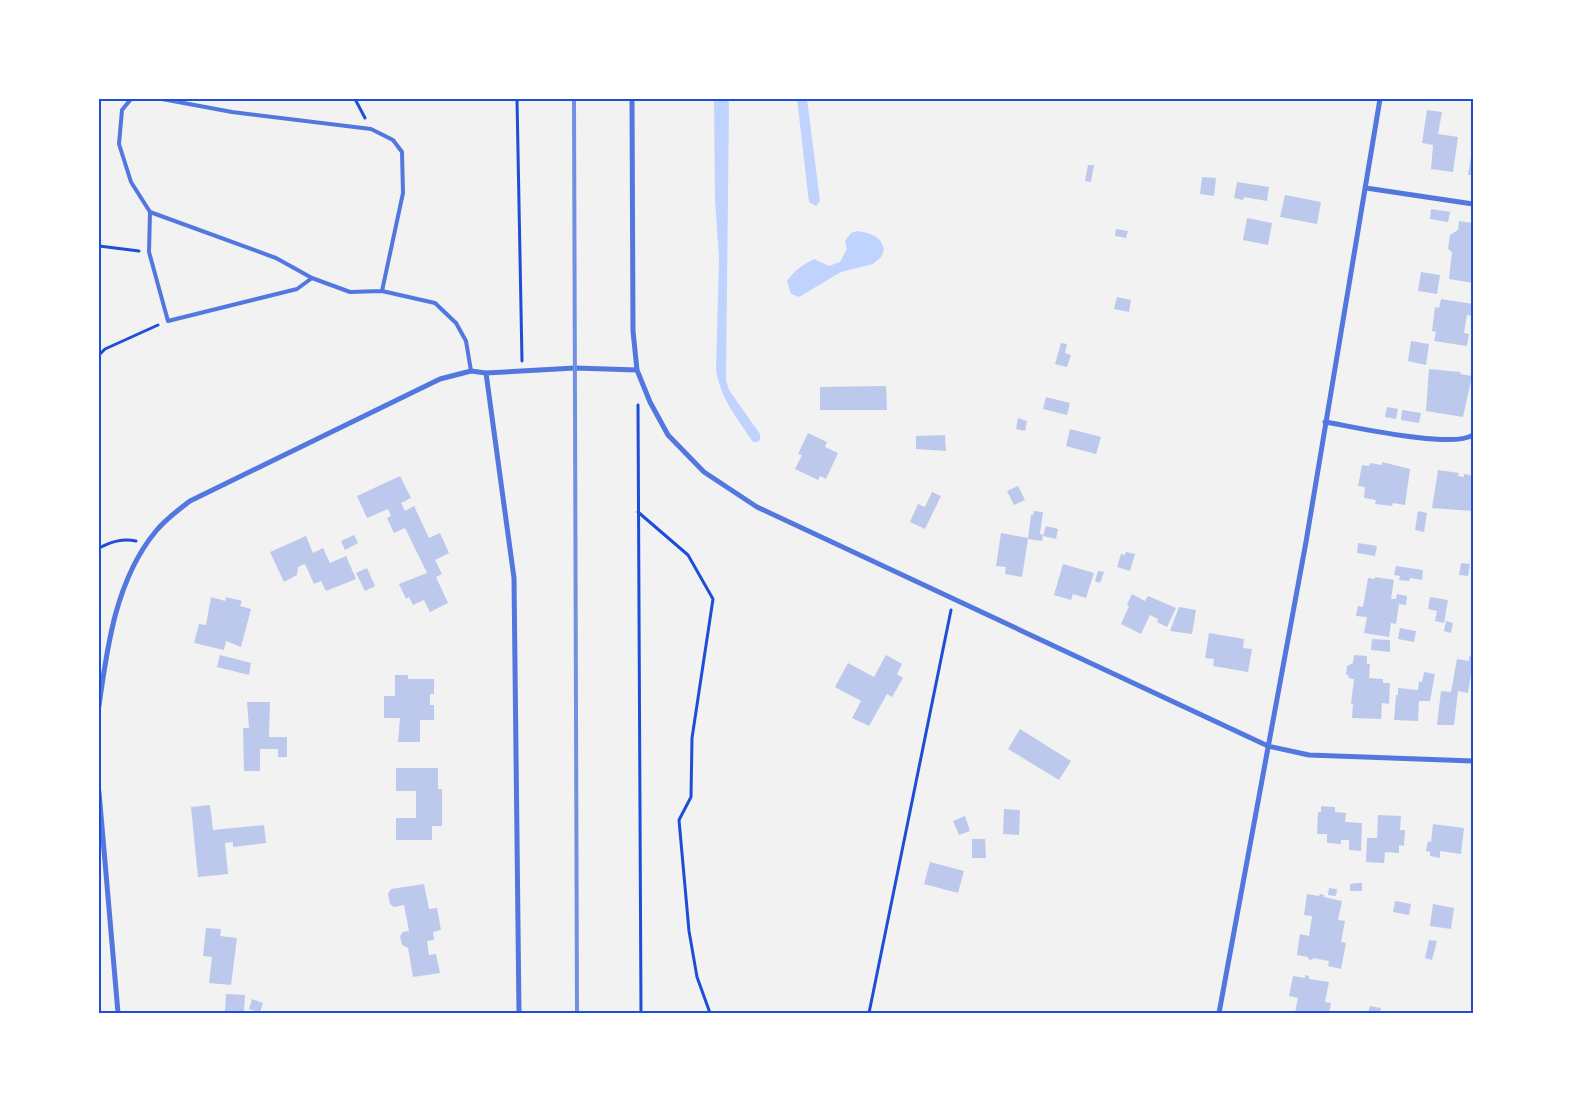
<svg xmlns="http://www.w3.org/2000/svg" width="1572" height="1112" font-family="'Varela Round',sans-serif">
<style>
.water{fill:#bfd3fe}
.building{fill:#bdc9ec}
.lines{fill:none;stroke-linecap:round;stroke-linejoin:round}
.path{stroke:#1d4ed8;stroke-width:3}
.service{stroke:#5277de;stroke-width:4}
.minor{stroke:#5277de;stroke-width:5}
.rail{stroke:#7290e2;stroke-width:4}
.neatline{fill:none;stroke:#1d4ed8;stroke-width:2}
</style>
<rect width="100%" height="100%" fill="#f2f2f2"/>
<path class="water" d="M714 99H727L729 103 726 380 729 390 760 434V440L757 442H753C737 418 720 398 716 369L719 258 715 200Z
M797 99H807L820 201 816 206 809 202Z
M857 231C870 233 882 236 884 250L881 257 873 264 841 272 799 297 791 294 787 281C795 270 802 265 814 259L829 266 840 262 847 249 845 241 851 233Z"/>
<path class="building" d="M1427 110 1442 112 1438 134 1458 137 1453 172 1431 169 1433 145 1422 143Z
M1472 150H1473V175H1468Z
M1088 165H1094L1091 182 1085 181Z
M1202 177 1216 178 1214 196 1200 194Z
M1237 182 1269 187 1267 201 1244 197 1243 200 1234 198Z
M1285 195 1321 202 1317 224 1280 217Z
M1431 209 1450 212 1448 222 1430 219Z
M1247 218 1272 223 1268 245 1243 240Z
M1459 221 1473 223V283L1449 279 1452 252 1448 249 1450 235 1458 230Z
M1116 229 1128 231 1126 238 1115 236Z
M1421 272 1440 275 1437 294 1418 291Z
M1117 297 1131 300 1129 312 1114 309Z
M1441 299 1473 304 1472 316 1467 315 1464 333 1469 334 1467 346 1434 341 1436 332 1432 331 1435 307 1439 308Z
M1411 341 1429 344 1426 365 1408 361Z
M1061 343 1067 344 1065 353 1071 355 1067 367 1055 364Z
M1429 369 1461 372 1460 374 1472 376 1463 417 1426 411Z
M886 386 887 410H820V387Z
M1046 397 1070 403 1067 415 1043 409Z
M1387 407 1398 409 1396 419 1385 417Z
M1402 410 1421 413 1419 423 1401 420Z
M1018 418 1027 421 1025 431 1016 429Z
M1070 429 1101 437 1096 454 1066 446Z
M808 433 827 442 825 447 838 453 826 479 820 476 818 480 795 469 802 455 798 454Z
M945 435 946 451 916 449V436Z
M1382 462 1410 469 1405 505 1393 503 1392 506 1384 505 1375 504 1376 500 1364 498 1365 487 1358 486 1362 465 1369 466 1370 463 1382 465Z
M1438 470 1459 473 1458 476 1464 477V474L1473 476V511L1432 508Z
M400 476 411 498 401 503 405 511 414 506 429 538 440 533 449 553 435 560 442 574 436 577 448 603 430 612 424 600 413 605 409 597 406 599 399 584 427 573 405 528 394 533 387 518 391 516 388 509 367 518 357 496Z
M1018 486 1025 500 1014 505 1007 491Z
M932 492 941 496 925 529 910 522 918 504 925 507Z
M1034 511 1043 512 1040 534 1043 535 1042 541 1028 539 1022 577 1005 574 1006 567 996 566 1001 533 1028 538 1031 515H1033Z
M1418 511 1427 513 1424 532 1415 530Z
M1046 526 1058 529 1056 539 1043 536Z
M354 535 358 543 345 550 341 541Z
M306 536 313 553 323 548 330 563 346 556 356 579 326 591 321 581 314 584 305 564 298 567 297 575 284 582 270 552Z
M1358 543 1377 546 1375 556 1357 553Z
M1126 552 1135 554 1130 571 1117 567 1121 554 1125 555Z
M1461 563 1470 564 1468 576 1459 575Z
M1063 564 1094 573 1086 598 1073 594 1071 600 1054 595Z
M1396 566 1423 570 1422 580 1410 578 1409 581 1399 580 1400 576 1394 575Z
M367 568 375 586 365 591 356 573Z
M1098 571 1104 572 1100 583 1095 581Z
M1375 577 1394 580 1391 599H1396L1397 594 1407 596 1406 605 1399 604 1396 624 1391 623 1389 637 1364 633 1367 617 1356 616 1358 606 1363 607 1368 578 1375 579Z
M1132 594 1145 601 1148 596 1176 608 1167 627 1157 622 1158 619 1150 615 1141 634 1121 624 1129 606 1127 605Z
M211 597 225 601 226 597 242 601 240 606 251 609 241 647 226 641 224 650 194 643 199 624 206 625Z
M1430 597 1448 600 1444 623 1435 621 1437 611 1428 609Z
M1179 607 1196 610 1192 634 1170 631Z
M1446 621 1453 623 1451 633 1444 631Z
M1400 628 1416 631 1414 642 1398 639Z
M1209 633 1244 639 1243 648 1252 649 1248 672 1213 666 1214 659 1205 658Z
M1372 639 1390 640V652L1371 650Z
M220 655 251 663 249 675 217 667Z
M886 655 902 664 897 674 903 678 892 697 887 694 869 726 852 718 861 701 835 687 848 663 874 677Z
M1354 655 1367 656V664H1370L1369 678 1383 679V683H1390L1389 704 1382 703 1381 719 1352 718 1353 704H1351L1354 679 1348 678 1349 675H1346L1347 666 1353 663Z
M1469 656 1473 657V659L1468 693 1458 691 1454 725H1437L1441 691 1451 692 1457 659 1469 661Z
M1424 672 1435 674 1430 701H1419L1418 721 1394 720 1396 695H1398V688L1418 690 1419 681 1422 682Z
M395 675H408V679H434V694H430V705H434V720H420V742H398L400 718H384V696H395Z
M247 702H270L269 737H287V757H278V749H260V771H244L243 728H249Z
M1020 729 1071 761 1059 780 1008 749Z
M396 768H438V789H442V826H432V840H396V818H416V791H396Z
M210 805 213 830 264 825 266 843 233 847V842L225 843 228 874 198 877 191 807Z
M1321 806 1335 807V812L1346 813 1345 822 1362 823 1361 851 1349 850V840H1341V844L1327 843V834H1317L1318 812H1321Z
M1004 809 1020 810 1019 835 1003 834Z
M1378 815 1401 816 1400 830H1405L1404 846 1399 845V853L1385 852 1384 863 1366 862 1367 838H1377Z
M965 816 970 831 959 835 953 821Z
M1433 824 1464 828 1461 854 1440 851V858L1430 856V852L1426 851 1428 841 1431 842Z
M972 839H985L986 858H972Z
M930 862 964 871 958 893 924 884Z
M1356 883H1362V891H1350V884Z
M424 884 429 909 437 908 441 930 433 932 434 940 427 941 429 955 436 954 440 973 413 977 408 948 402 945 400 936 403 932 409 931 404 905 394 907 390 904 388 894 391 889Z
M1329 888 1337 889 1336 896 1328 895Z
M1307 894 1319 896 1320 894 1324 895V897L1342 901 1338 920 1345 921 1341 942 1346 943 1341 969 1328 966 1329 961 1313 958 1312 960 1308 959V957L1297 955 1300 934 1309 936 1312 916 1304 915Z
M1395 901 1411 904 1409 915 1393 912Z
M1433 904 1454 908 1451 929 1430 926Z
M206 928 221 929 220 936 237 938 231 985 209 983 212 957 203 956Z
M1429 940 1437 941 1432 960 1425 958Z
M1305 975 1309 976V979L1329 982 1325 1002 1331 1003 1329 1013H1295L1298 998 1289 996 1293 976 1305 978Z
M226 994 245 995 244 1011H225Z
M252 999 263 1003 260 1012 249 1009Z
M1370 1006 1381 1008 1380 1013H1368Z"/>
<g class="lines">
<path class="path" d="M355 99 365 118
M517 99 522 361
M99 246 139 251
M99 355 105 349 158 325
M638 405 641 1013
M638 512 688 555 713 599 692 738 691 797 679 820 689 931 697 977 710 1013
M99 548C111 542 122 538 136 541
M869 1013 951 610"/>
<path class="service" d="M131 99 122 110 119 144 131 182 150 212 149 252 168 321 297 289 312 278
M162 99 232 112 371 129 393 140 402 152 403 193 382 291
M150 212 276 258 312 278 350 292 382 291 435 303 456 323 466 341 471 371"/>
<path class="minor" d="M632 99 633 331 637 370 650 402 668 435 704 472 757 507 1268 746 1309 755 1473 761
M1366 188 1473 204
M486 373 514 578 519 1013
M1325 422C1355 427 1452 449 1473 435
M99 706C107 647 116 579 156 531 165 520 178 510 190 501L440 379 471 371 486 373 575 368 637 370
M99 792 118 1013
M1219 1013 1306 542 1380 99"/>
<path class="rail" d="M574 99 577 1013"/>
</g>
<rect width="1572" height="1112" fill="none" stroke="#ffffff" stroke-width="200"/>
<rect x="100" y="100" width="1372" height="912" class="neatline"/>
</svg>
